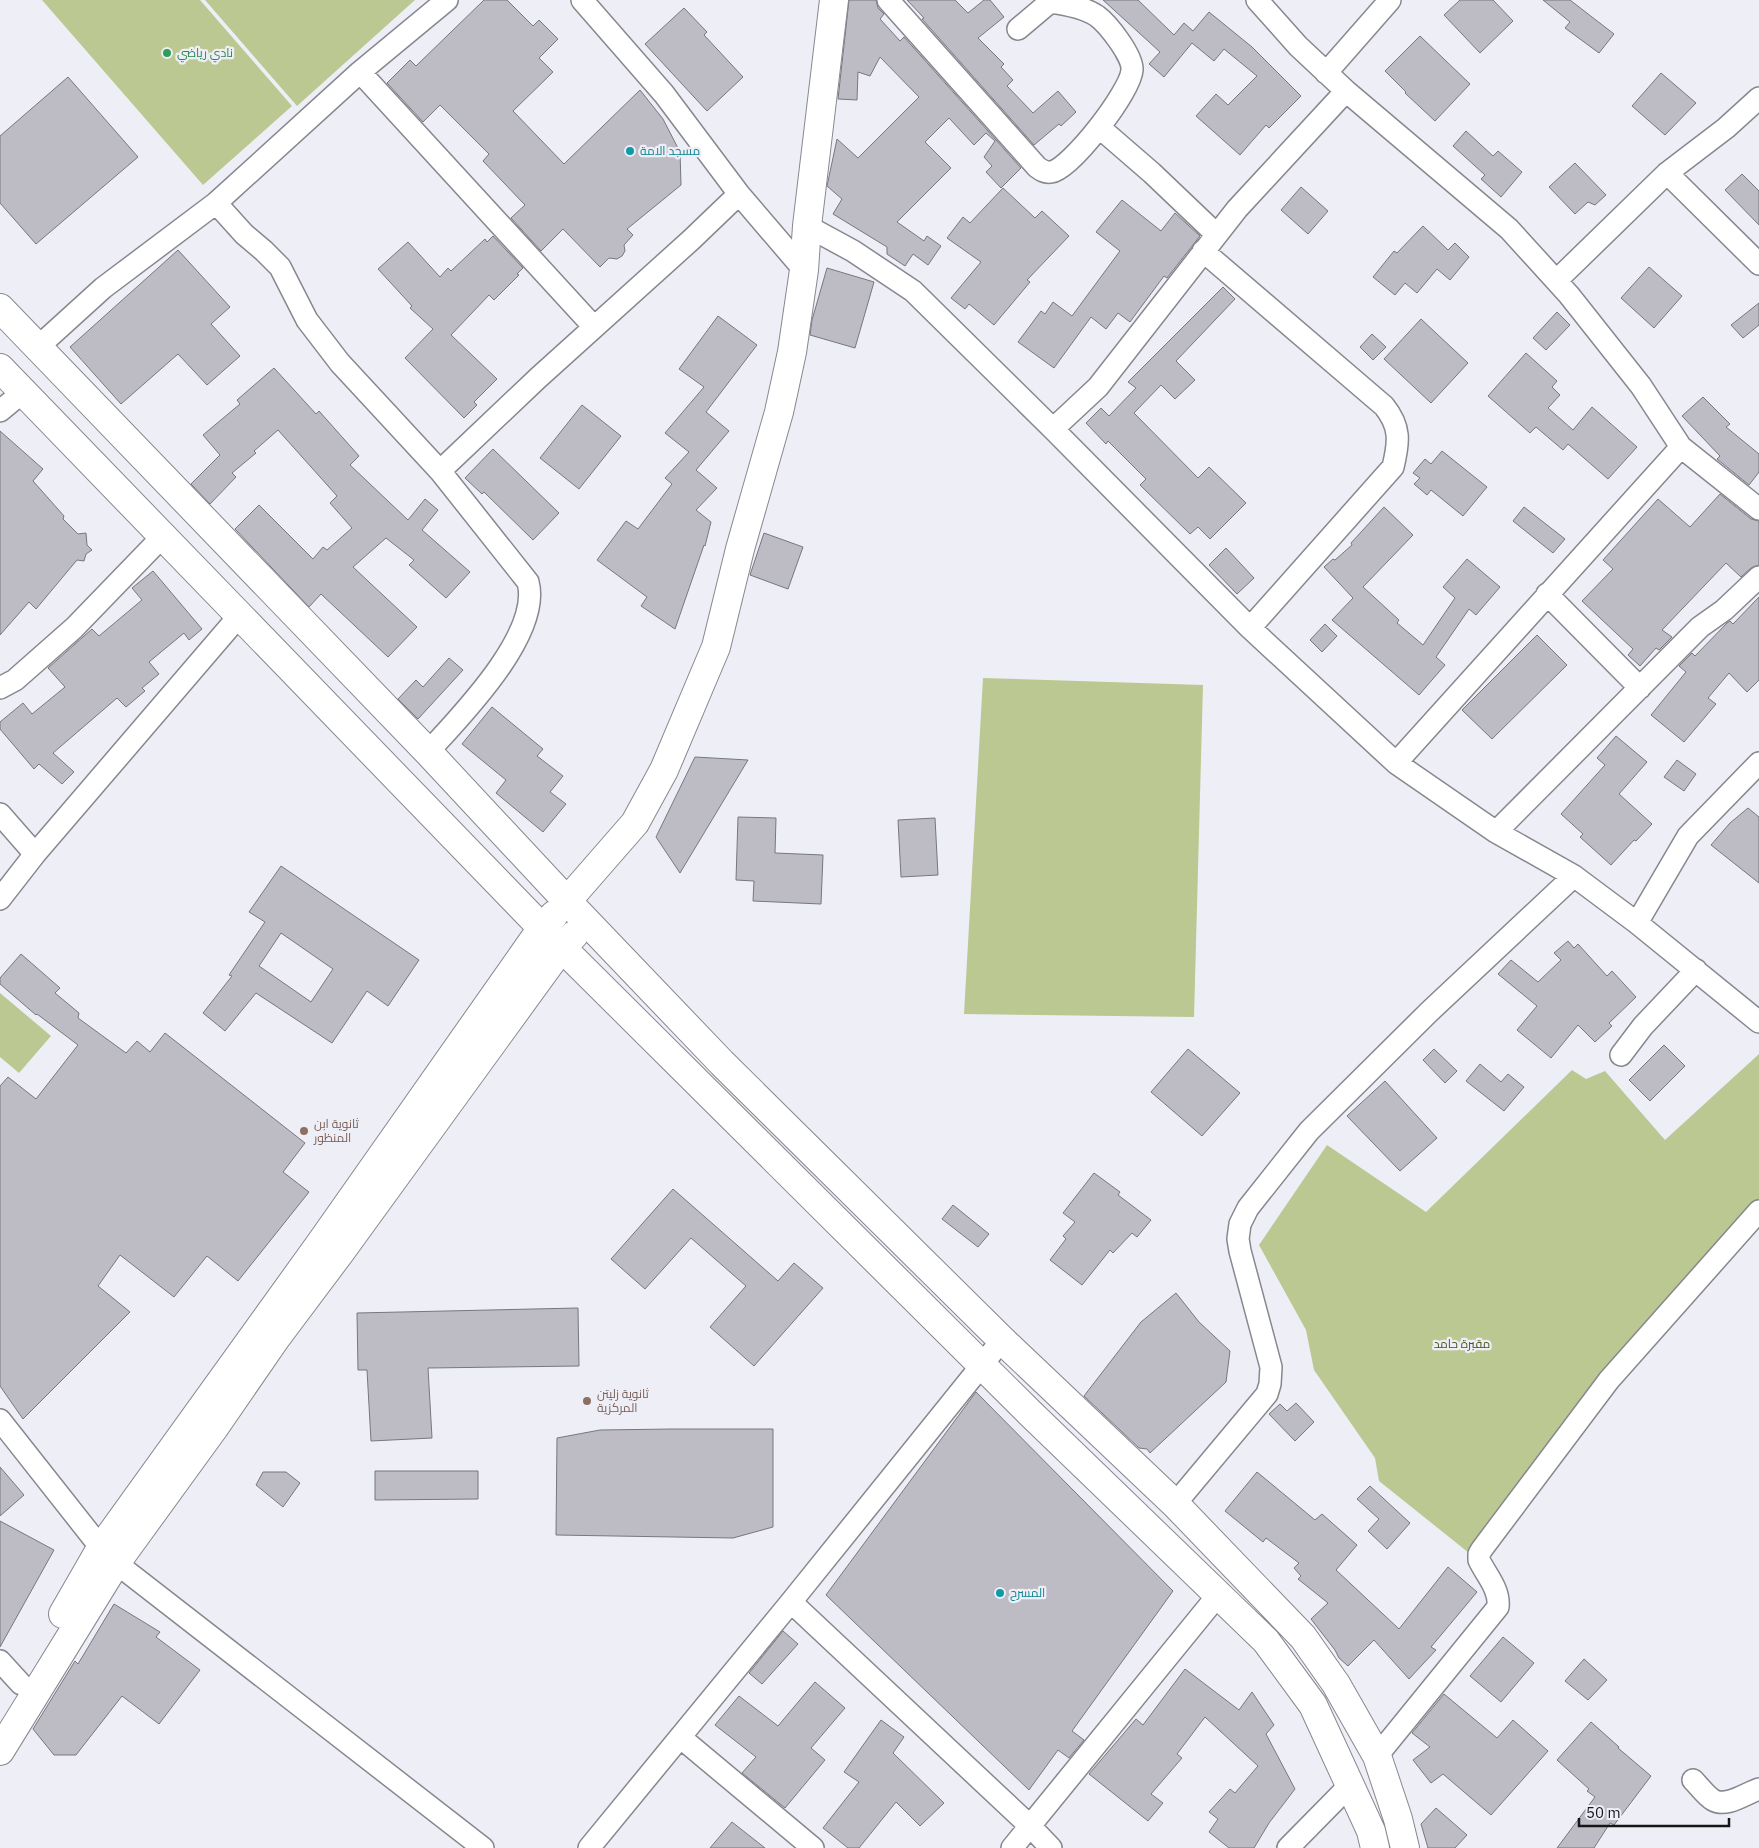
<svg xmlns="http://www.w3.org/2000/svg" width="1759" height="1848" font-family="'IBM Plex Sans',Cairo,sans-serif">
<style>
.green{fill:#bbc891}
.building{fill:#bdbcc5;stroke:#77777e;fill-rule:evenodd}
.lines{fill:none;stroke-linecap:round;stroke-linejoin:round}
.minor-casing{stroke:#87878f;stroke-width:24}
.secondary-casing{stroke:#87878f;stroke-width:30}
.primary-casing{stroke:#87878f;stroke-width:30}
.minor{stroke:#fff;stroke-width:21}
.secondary{stroke:#fff;stroke-width:28}
.primary{stroke:#fff;stroke-width:28}
.leisure-dot{fill:#2e9e5b;stroke:#eeeef7;stroke-width:2}
.culture-dot{fill:#0f9aa8;stroke:#eeeef7;stroke-width:2}
.education-dot{fill:#8d6e63;stroke:#eeeef7;stroke-width:2}
.labels{text-anchor:middle;stroke-width:4.5;stroke-linejoin:round;paint-order:stroke}
.leisure-label{font-size:12px;fill:#27864d;stroke:#eeeef7;text-anchor:start}
.culture-label{font-size:12px;fill:#0d838f;stroke:#eeeef7;text-anchor:start}
.education-label{font-size:12px;fill:#785e54;stroke:#eeeef7;text-anchor:start}
.park-label{font-size:12px;fill:#4a5416;stroke:#eeeef7}
</style>
<rect width="100%" height="100%" fill="#eeeef7"/>
<path class="green" d="M42 0H200L292 106 203 185Z
M205 0H415L297 106Z
M983 678 1203 685 1194 1017 964 1014Z
M0 993 51 1036 19 1073 0 1057Z
M1759 1054V1215L1474 1557 1379 1481 1375 1458 1314 1370 1306 1330 1259 1245 1327 1145 1426 1212 1572 1070 1586 1079 1605 1071 1665 1140Z"/>
<path class="building" d="M484 0H507L533 26 539 20 558 39 539 58 553 72 513 111 564 164 640 90 663 119 680 152 681 185 627 229 633 235 624 245 625 251 622 256 617 259 609 258 600 267 563 229 541 251 511 218 525 205 483 161 489 154 440 105 423 122 387 83 410 60 416 66Z
M849 0H876L878 8 884 14 880 19 900 41 904 37 1021 168 1001 188 986 172 992 166 984 157 995 141 986 133 974 145 949 118 925 142 951 168 897 222 924 241 927 236 941 246 928 265 913 254 905 266 887 254V247L833 214 842 199 827 186 837 139 858 158 919 97 880 57 870 76 858 72 857 100 838 99Z
M907 0H955L968 13 984 0H990L1004 17 978 38 1004 64 1001 67 1013 80 1007 86 1033 113 1058 91 1076 112 1061 126 1059 124 1034 145 922 19 924 18Z
M1103 0H1138L1174 35 1184 23 1193 31 1209 12 1252 47 1301 96 1269 128 1266 125 1240 155 1196 116 1216 94 1228 105 1257 76 1224 49 1214 61 1192 43 1164 77 1149 64 1160 52Z
M1460 0H1493L1513 21 1480 53 1444 15Z
M1543 0H1570L1614 34 1599 53 1565 28 1570 22Z
M684 8 707 32 704 35 743 77 707 111 645 44Z
M1420 36 1470 84 1435 121 1405 93 1406 92 1385 71Z
M1661 73 1696 103 1665 135 1632 106Z
M68 77 138 157 36 244 0 203V136Z
M1466 131 1493 156 1498 151 1522 172 1501 197 1481 179 1485 175 1453 146Z
M1575 163 1606 195 1595 205 1588 202 1575 214 1549 187Z
M1742 174 1759 191V225L1725 190Z
M1301 187 1328 211 1308 234 1281 210Z
M1003 188 1035 218 1042 211 1069 236 1027 280 1030 282 994 325 969 304 965 309 951 298 981 262 947 238 963 217 970 223Z
M1122 200 1161 231 1175 213 1200 236 1167 278 1164 276 1130 322 1118 313 1106 329 1091 317 1054 368 1018 342 1041 311 1045 314 1053 302 1072 316 1120 251 1096 232Z
M1423 226 1448 250 1455 243 1469 257 1450 280 1437 269 1417 293 1405 283 1395 295 1373 277 1394 251 1397 253Z
M493 236 523 268 517 274 519 275 494 300 489 295 451 335 497 379 474 402 477 405 464 418 405 358 433 329 410 308 412 306 378 269 408 242 440 277 448 268 451 271 485 239 487 242Z
M178 250 230 307 211 324 240 356 207 385 178 354 121 404 70 347Z
M1649 267 1682 296 1654 328 1621 298Z
M827 268 874 282 855 348 810 335 812 320Z
M1223 287 1235 299 1176 361 1195 380 1175 399 1161 385 1134 413 1198 478 1209 467 1246 503 1210 539 1198 527 1190 534 1140 485 1146 479 1108 441 1106 444 1086 423 1101 408 1109 416 1136 388 1128 382Z
M1759 303V325L1743 338 1731 325Z
M1557 312 1570 325 1546 350 1533 338Z
M718 316 757 345 706 412 729 431 696 470 717 488 696 510 711 522 705 546 704 545 675 629 641 606 647 597 597 560 626 521 638 529 672 484 665 478 689 452 665 433 704 387 679 369Z
M1421 319 1468 363 1431 403 1384 359Z
M1372 334 1386 347 1373 360 1360 347Z
M1526 353 1557 381 1552 387 1560 395 1548 408 1573 430 1592 407 1637 447 1608 479 1568 444 1563 450 1536 427 1530 433 1488 396Z
M274 368 316 414 319 411 359 456 350 465 408 520 425 499 438 510 422 530 470 572 446 598 409 565 414 560 386 538 353 567 417 627 388 657 321 594 309 607 235 529 259 505 313 559 323 547 327 550 352 528 330 503 337 496 278 430 254 451 256 453 232 473 236 477 210 504 191 484 220 455 203 435 240 404 237 400Z
M1703 397 1730 424 1726 427 1759 454V472L1749 485 1717 459 1720 456 1682 416Z
M582 405 621 436 579 489 540 458Z
M0 431 43 469 33 481 64 516 63 519 78 534 86 533 87 545 92 550 86 554 84 561 77 560 36 609 29 602 0 635Z
M493 449 559 513 533 540 484 492 482 494 465 478Z
M1442 451 1487 487 1463 516 1431 490 1427 495 1414 484 1420 478 1413 473 1425 459 1431 464Z
M1720 494 1751 519 1759 521V565L1751 568 1741 577 1726 563 1662 630 1672 637 1659 650 1656 648 1640 666 1628 655 1633 649 1582 601 1613 569 1603 560 1658 499 1690 527Z
M1384 507 1413 535 1363 587 1399 620 1397 623 1423 645 1455 598 1443 587 1467 559 1500 587 1476 615 1469 609 1436 657 1445 665 1419 695 1332 620 1353 598 1324 567 1333 559 1335 560 1352 545 1351 543Z
M1524 507 1565 539 1553 553 1513 521Z
M764 533 803 547 788 589 750 575Z
M1226 548 1254 578 1237 594 1209 565Z
M153 571 202 629 189 640 184 633 149 662 159 674 142 688 145 691 126 707 117 698 53 753 74 772 62 784 39 764 34 769 0 729V722L23 703 32 714 65 687 48 668 92 629 99 636 142 600 132 588Z
M1759 597V680L1747 692 1729 673 1708 698 1716 704 1684 742 1651 715 1686 672 1679 666 1692 653 1695 656 1727 623 1730 621 1733 624Z
M1325 624 1337 636 1322 652 1310 640Z
M1537 635 1567 665 1492 739 1462 710Z
M449 658 463 670 418 719 398 699 416 680 423 687Z
M492 707 543 749 537 756 563 776 550 792 566 804 543 832 496 793 506 780 462 744Z
M1616 736 1647 762 1619 794 1652 824 1636 841 1634 840 1611 865 1580 837 1583 834 1561 814 1605 765 1597 758Z
M695 757 748 760 680 873 656 837Z
M1677 760 1696 774 1684 791 1664 777Z
M1748 808 1759 817V883L1711 845 1730 823Z
M738 817 776 818 775 853 823 855 821 904 753 901 754 881 736 880Z
M935 818 938 875 901 877 898 820Z
M281 866 419 960 388 1006 367 991 332 1043 256 993 225 1031 203 1013 232 976 229 975 265 922 249 912ZM281 933 333 969 311 1002 259 966Z
M1568 941 1574 948 1578 944 1607 976 1612 971 1636 997 1609 1023 1612 1026 1595 1042 1578 1025 1551 1058 1517 1030 1537 1006 1498 974 1511 960 1538 982 1561 960 1554 953Z
M21 954 60 988 55 993 79 1013 78 1018 126 1053 137 1041 150 1052 165 1033 305 1143 283 1172 309 1192 238 1281 207 1256 174 1297 120 1255 98 1286 130 1312 23 1419 0 1386V1086L8 1077 36 1099 78 1045 37 1014 36 1015 0 984V978Z
M1664 1045 1685 1066 1650 1101 1629 1080Z
M1188 1049 1240 1093 1202 1136 1151 1092Z
M1434 1049 1457 1071 1445 1083 1423 1060Z
M1480 1064 1501 1082 1508 1074 1524 1087 1504 1111 1466 1081Z
M1385 1081 1437 1138 1400 1171 1347 1116Z
M1094 1173 1120 1192 1118 1195 1151 1220 1137 1237 1132 1233 1113 1253 1110 1250 1082 1285 1050 1260 1066 1239 1063 1236 1075 1222 1063 1213Z
M673 1189 778 1281 794 1263 823 1288 754 1366 710 1327 746 1286 691 1238 645 1289 611 1259Z
M953 1205 989 1234 978 1247 942 1219Z
M1176 1293 1199 1322 1230 1351 1226 1382 1150 1453 1147 1449 1139 1448 1084 1396 1141 1322Z
M578 1308 579 1366 428 1368 432 1438 371 1441 367 1370H358L357 1313Z
M976 1392 1173 1591 1072 1731 1084 1740 1069 1758 1058 1750 1029 1790 826 1595Z
M1296 1403 1314 1422 1295 1441 1269 1414 1280 1404 1287 1411Z
M673 1429H773V1527L733 1538 556 1535 557 1438 600 1430Z
M0 1467 24 1495 0 1516Z
M375 1471H478V1499L375 1500Z
M263 1472H286L300 1483 283 1507 256 1485Z
M1257 1472 1315 1520 1322 1514 1357 1545 1336 1570 1399 1629 1448 1567 1477 1592 1431 1647 1436 1650 1409 1679 1374 1640 1348 1666 1339 1658 1335 1650 1311 1619 1328 1603 1298 1579 1301 1576 1294 1568 1299 1563 1266 1538 1263 1542 1225 1511Z
M1370 1486 1410 1523 1387 1549 1368 1531 1379 1519 1357 1499Z
M0 1521 54 1550 0 1647Z
M114 1604 160 1632 156 1637 200 1670 159 1724 122 1696 76 1755H54L33 1729 75 1661 78 1664Z
M783 1631 798 1644 762 1684 749 1673Z
M1503 1637 1534 1663 1501 1702 1470 1676Z
M1584 1659 1607 1680 1588 1700 1565 1681Z
M1185 1669 1239 1710 1252 1692 1274 1725 1266 1734 1295 1789 1269 1823 1254 1848H1229L1209 1832 1218 1819 1209 1812 1230 1789 1235 1793 1258 1766 1205 1717 1177 1754 1182 1758 1151 1794 1163 1803 1148 1821 1089 1774 1136 1719 1143 1725Z
M815 1682 845 1708 811 1748 825 1760 785 1808 742 1773 756 1757 715 1725 739 1696 778 1726Z
M1444 1694 1497 1738 1513 1720 1548 1751 1491 1815 1443 1774 1431 1783 1413 1760 1430 1747 1412 1733Z
M881 1720 904 1737 893 1753 944 1803 920 1826 896 1802 859 1848H848L823 1828 859 1782 844 1772Z
M1591 1722 1619 1747 1618 1748 1651 1776 1614 1825 1610 1823 1594 1848H1557L1595 1797 1587 1791 1589 1789 1557 1760Z
M1436 1808 1467 1835 1455 1848H1428L1421 1824Z
M732 1822 765 1848H710Z"/>
<g class="lines">
<defs>
<path id="minor" d="M582 0 664 94 739 194 804 270
M888 0 1037 167C1041 170 1045 173 1051 172 1071 169 1131 91 1132 70 1133 56 1108 24 1097 16 1084 7 1065 4 1050 2L1018 29
M1257 0 1298 46 1346 91 1509 229 1569 295 1641 386 1681 447 1759 509
M360 72 594 327
M1326 73 1390 0
M1100 128 1152 173 1216 234
M1667 173 1759 264
M216 203 244 234 264 251 280 267 307 320 340 363 440 471 528 582C542 634 460 717 428 752
M807 226 853 251 913 291 1053 429 1250 628 1396 763 1496 832 1574 876 1637 923 1759 1022
M1203 251 1384 406C1401 427 1399 442 1393 467L1250 628
M1557 280 1667 173 1726 128 1759 98
M38 347 103 288 216 203 360 72 447 0
M0 411 23 392
M1053 429 1098 387 1237 209 1346 91
M440 471 538 378 691 240 739 194
M1547 594 1640 688
M0 688 15 680 74 628 163 536
M1396 763 1681 447
M0 814 35 854
M1496 832 1700 627 1724 610 1759 577
M0 899 35 854 239 616
M1637 923 1688 836 1759 763
M1621 1055 1643 1026 1696 970
M0 1420 101 1548 116 1563 483 1848
M1175 1504 1267 1394 1270 1384 1271 1367 1240 1251 1238 1239 1240 1224 1248 1208 1309 1131 1429 1012 1574 876
M791 1602 1030 1826 1051 1848
M0 1661 21 1684
M680 1737 813 1848
M1377 1756 1498 1607C1500 1589 1486 1575 1479 1560V1554L1482 1549 1609 1380 1759 1211
M1693 1780C1699 1786 1706 1796 1713 1800 1727 1808 1746 1793 1759 1789
M589 1848 791 1602 1002 1340
M1012 1848 1218 1595
M1288 1848 1351 1784"/>
<path id="secondary" d="M567 901 635 823 664 770 716 647 740 549 779 412 792 352 804 270 807 226 834 0"/>
<path id="primary" d="M0 308 428 752 567 901 722 1063 1002 1340 1175 1504 1303 1637 1336 1684 1377 1756 1398 1819 1405 1848
M0 368 542 928 1030 1413 1266 1641 1313 1705 1371 1831 1375 1848
M63 1614 101 1548 322 1241 542 928 554 915
M0 1751 116 1563 214 1428 276 1338 339 1254 562 947 574 935"/>
</defs>
<use href="#minor" class="minor-casing"/>
<use href="#secondary" class="secondary-casing"/>
<use href="#primary" class="primary-casing"/>
<use href="#minor" class="minor"/>
<use href="#secondary" class="secondary"/>
<use href="#primary" class="primary"/>
</g>
<circle class="leisure-dot" cx="167" cy="53" r="5"/>
<g class="culture-dot">
<circle cx="630" cy="151" r="5"/>
<circle cx="1000" cy="1593" r="5"/>
</g>
<g class="education-dot">
<circle cx="304" cy="1131" r="5"/>
<circle cx="587" cy="1401" r="5"/>
</g>
<g class="labels">
<g class="leisure-label">
<text x="177" y="57">نادي رياضي</text>
</g>
<g class="culture-label">
<text x="640" y="155">مسجد الامة</text>
<text x="1010" y="1597">المسرح</text>
</g>
<g class="education-label">
<text x="314" y="1128">ثانوية ابن<tspan x="314" dy="14">المنظور</tspan></text>
<text x="597" y="1398">ثانوية زليتن<tspan x="597" dy="14">المركزية</tspan></text>
</g>
<g class="park-label">
<text x="1462" y="1348">مقبرة حامد</text>
</g>
</g>
<path d="M1579 1818v8h150v-8" fill="none" stroke="#161619" stroke-width="2.5"/>
<text x="1586" y="1818" font-size="15" fill="#161619" stroke="#eeeef7" stroke-width="4" paint-order="stroke">50 m</text>
</svg>
